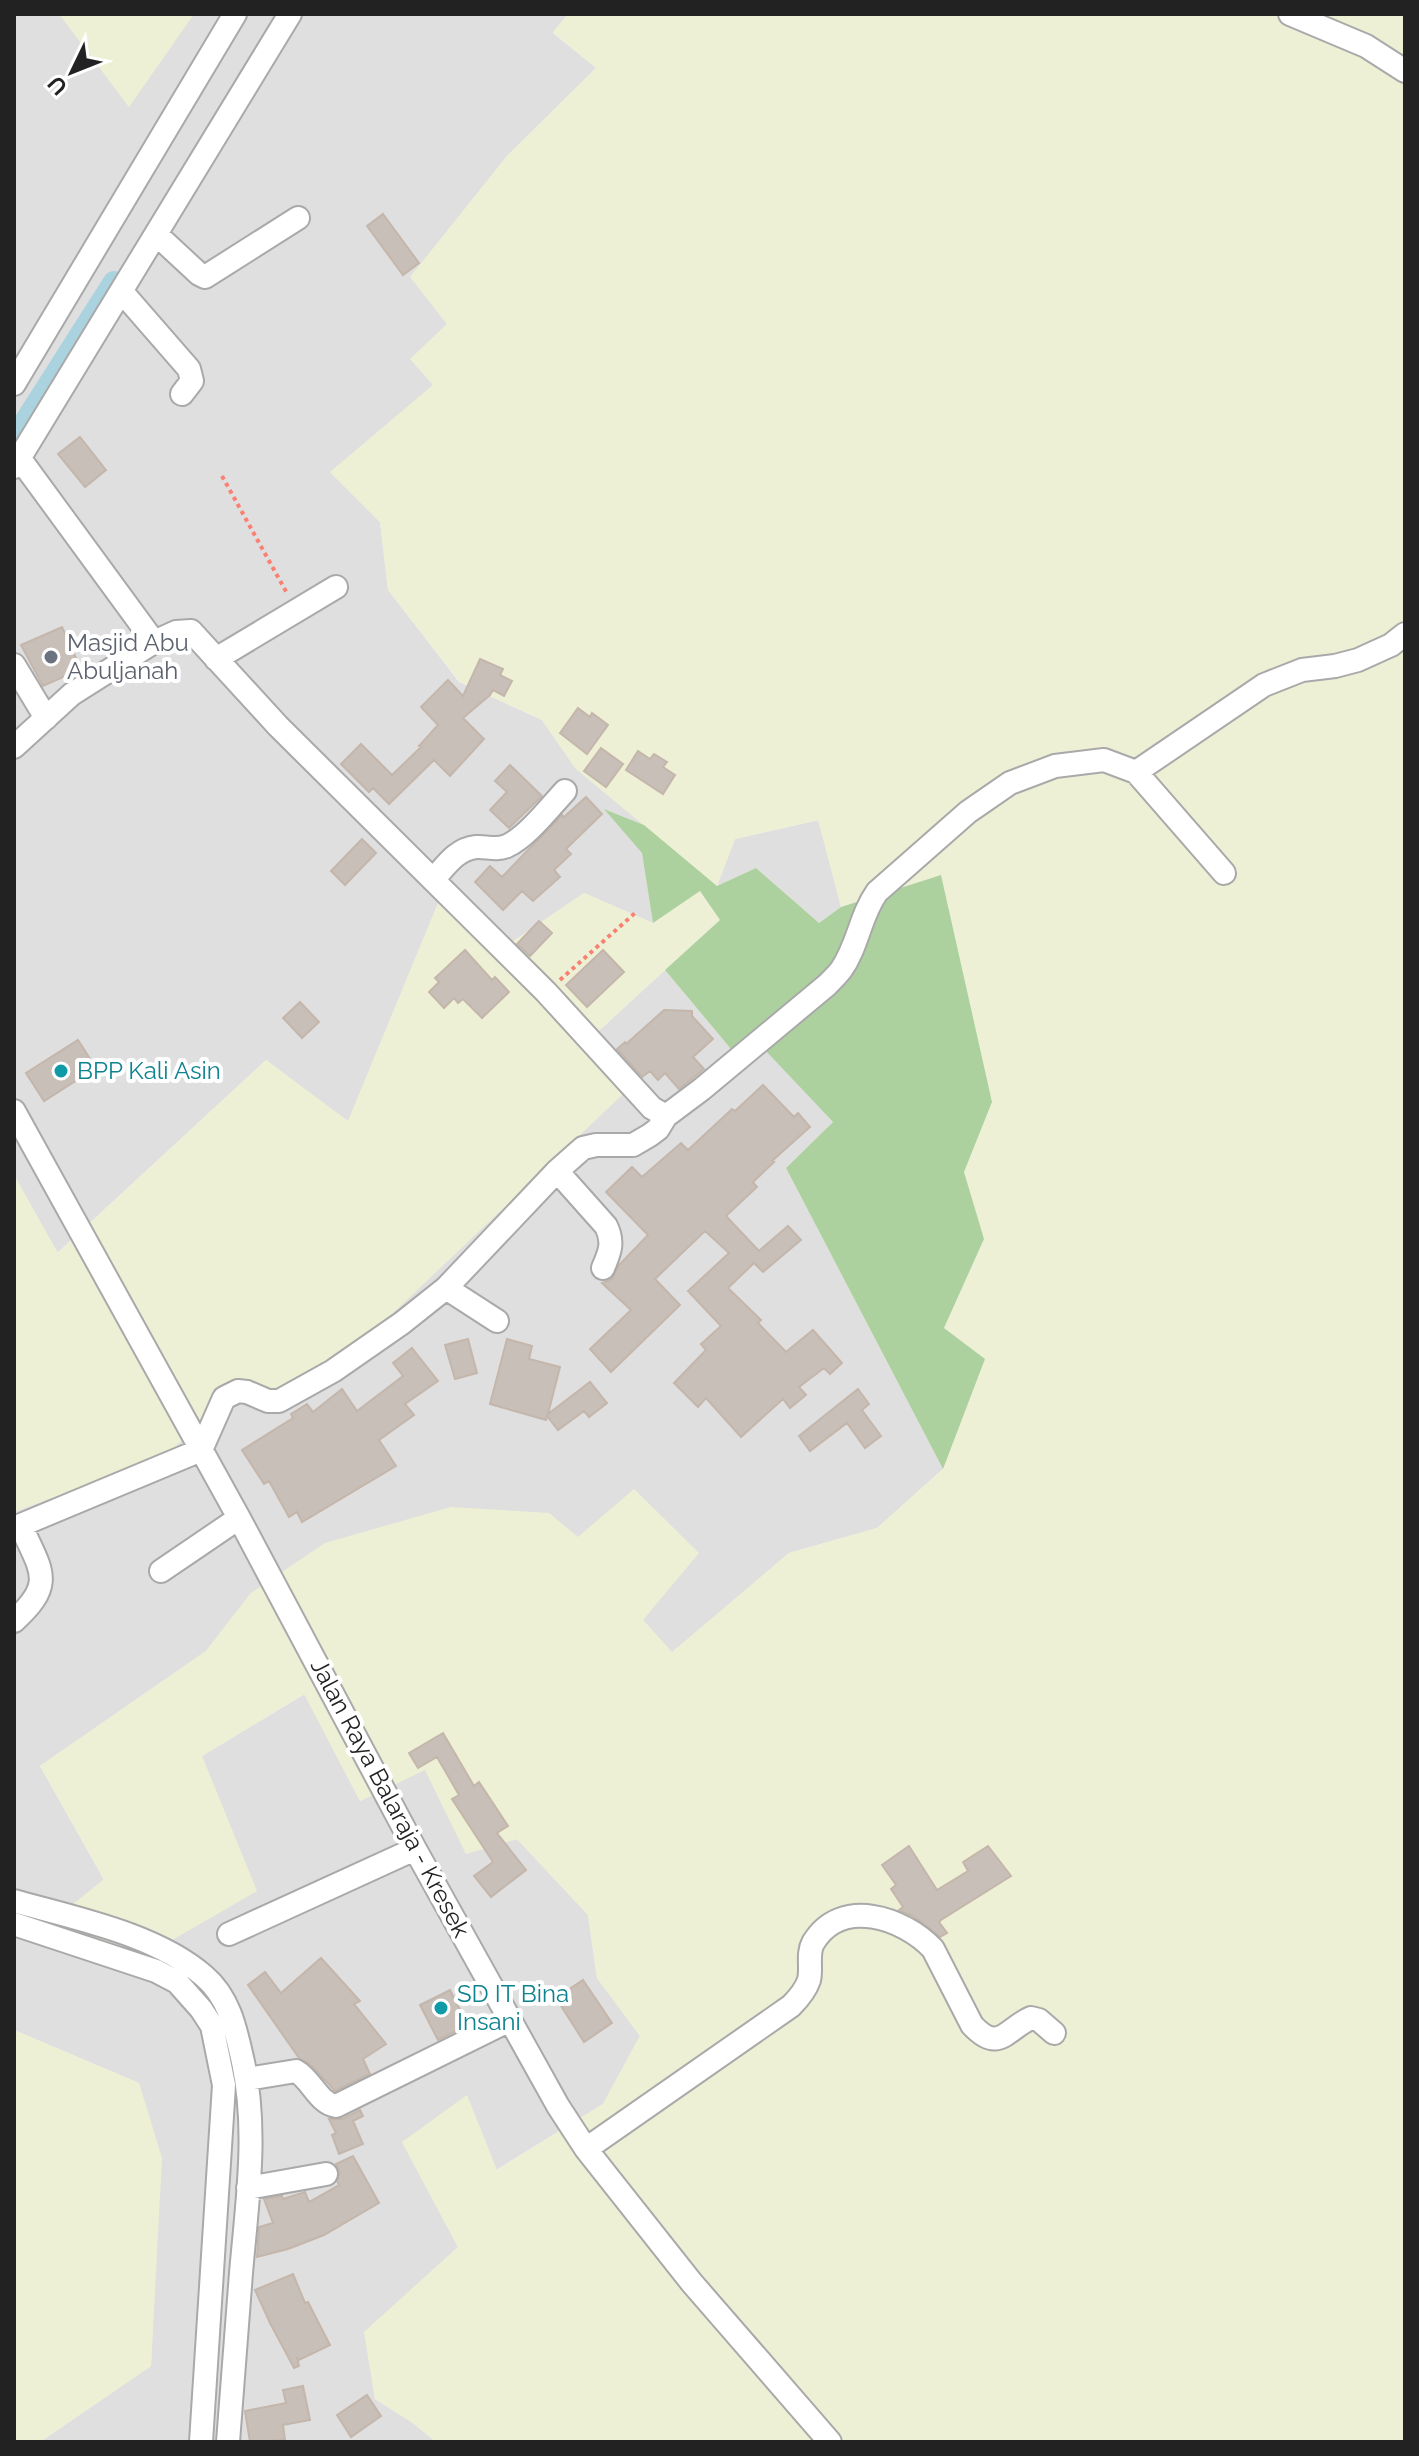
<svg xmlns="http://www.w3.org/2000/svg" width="1419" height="2456" font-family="Raleway,sans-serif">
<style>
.residential{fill:#e0dfdf}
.farmland{fill:#eef0d5}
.forest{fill:#add19e}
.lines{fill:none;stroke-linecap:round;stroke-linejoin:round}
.canal{stroke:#aad3df;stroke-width:22}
.building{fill:#c7bfb8;stroke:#c4b6ab;stroke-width:2}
.minor-casing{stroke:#a9a9a9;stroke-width:26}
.path{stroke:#fa8072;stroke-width:4;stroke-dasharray:4 4;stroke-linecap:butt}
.minor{stroke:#fff;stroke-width:22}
.worship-dot{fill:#6b7280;stroke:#fff;stroke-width:3}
.culture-dot{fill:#0f9aa8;stroke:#fff;stroke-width:3}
.labels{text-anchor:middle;stroke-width:8;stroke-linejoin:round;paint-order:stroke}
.worship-label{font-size:24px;fill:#5b616d;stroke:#fff;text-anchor:start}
.culture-label{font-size:24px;fill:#0d838f;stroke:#fff;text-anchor:start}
.street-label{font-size:24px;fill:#222;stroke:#fff}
</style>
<rect width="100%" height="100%" fill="#f2efe9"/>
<path class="residential" d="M14 14H568L553 33 596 68 507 156 411 277 447 324 433 385 331 473 380 522 388 590 459 682 542 720 576 769 644 825 607 810 642 853 653 923 584 893 493 955 438 904 348 1122 266 1060 57 1253 14 1175Z
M819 820 841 907 819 923 756 868 717 886 735 839Z
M665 970 746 1067 765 1049 833 1122 786 1168 943 1469 877 1528 789 1553 672 1653 643 1620 578 1537 251 1593 206 1651 40 1766 104 1880 45 1927 143 1957 202 1756 305 1694 360 1801 425 1769 466 1853 517 1839 588 1915 597 1978 640 2036 603 2104 496 2170 402 2142 458 2247 365 2333 375 2399 413 2423 436 2442H40L151 2366 155 2273 139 2083 14 2030V1512L168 1454 237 1384 621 1095 587 1042Z"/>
<path class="farmland" d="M59 14H194L129 107Z
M568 14H1405V2442H436L413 2423 375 2399 364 2332 458 2247 402 2142 467 2095 497 2170 603 2104 640 2036 597 1978 588 1915 517 1839 466 1854 425 1770 360 1801 304 1694 202 1756 257 1891 143 1957 44 1928 104 1879 40 1766 206 1651 251 1593 325 1543 451 1507 549 1513 578 1537 634 1489 699 1553 643 1620 672 1652 789 1553 877 1528 943 1469 985 1359 944 1328 984 1240 964 1172 992 1102 941 875 841 907 818 820 735 839 717 886 576 769 542 720 460 682 388 590 380 522 330 472 433 385 410 359 447 324 410 277 507 156 596 68 553 32Z
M700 891 720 920 587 1041 622 1095 391 1315 281 1398 237 1384 168 1454 14 1512V1175L58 1253 266 1060 348 1121 438 903 493 955 584 893 653 923Z
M14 2030 139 2083 162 2158 151 2366 40 2442H14Z"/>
<path class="forest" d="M604 809 644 825 717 886 756 868 819 923 841 907 941 875 992 1102 964 1172 984 1239 944 1328 985 1359 943 1469 786 1168 833 1122 765 1050 746 1067 665 970 720 920 700 891 653 923 642 853Z"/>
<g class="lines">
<path class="canal" d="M14 439 114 282
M173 1959 228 2024 231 2032"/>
</g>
<path class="building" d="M383 214 419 263 403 275 367 226Z
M80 437 106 470 85 487 58 454Z
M62 627 81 669 43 686 21 645Z
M480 659 503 669 500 675 512 681 504 696 493 690 490 695 463 718 484 739 450 776 434 760 389 804 373 788 369 792 341 764 361 744 392 775 421 747 419 746 438 725 421 707 448 680 463 696Z
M578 708 590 717 592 713 608 725 587 754 560 733Z
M601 748 623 764 606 787 584 771Z
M638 751 650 759 654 754 667 762 663 767 675 775 663 794 626 770Z
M510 765 542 796 509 828 490 810 507 792 495 781Z
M586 797 602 814 566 849 571 854 554 870 560 877 533 901 522 891 503 910 475 882 490 866 502 877 562 815 564 817Z
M362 839 376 853 345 885 331 871Z
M539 921 552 933 530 956 517 944Z
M465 950 492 980 495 977 509 992 482 1018 463 999 458 1003 454 998 444 1008 429 992 439 982 435 978Z
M603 950 624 972 587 1007 566 985Z
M300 1002 319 1022 302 1038 283 1018Z
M664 1010 692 1011V1016L713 1039 693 1057 704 1069 679 1089 665 1073 658 1080 650 1071 642 1077 617 1049 625 1042 626 1044Z
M78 1040 96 1068 44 1101 26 1073Z
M763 1085 794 1117 798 1113 810 1127 772 1161 774 1162 753 1182 757 1187 726 1216 759 1251 788 1226 801 1240 763 1272 754 1263 728 1288 761 1320 758 1323 786 1352 813 1330 842 1363 830 1374 824 1368 799 1387 806 1395 790 1408 783 1399 741 1437 706 1398 698 1407 674 1383 706 1350 701 1344 721 1326 688 1291 729 1253 705 1231 655 1279 680 1305 611 1372 590 1349 631 1310 602 1283 612 1279 619 1265 648 1235 606 1192 632 1167 642 1177 681 1143 688 1150 732 1109 735 1111Z
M468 1339 477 1373 455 1379 445 1345Z
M507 1339 532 1346 529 1359 560 1367 548 1414 590 1382 607 1403 589 1417 584 1411 558 1430 547 1416 546 1420 490 1404Z
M412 1348 438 1381 405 1404 414 1415 379 1440 396 1466 302 1522 297 1512 289 1517 269 1481 264 1484 242 1450 293 1418 291 1414 307 1404 313 1412 342 1389 357 1411 403 1376 393 1363Z
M858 1389 869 1404 862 1410 881 1436 865 1448 847 1423 810 1451 799 1436Z
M443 1733 474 1786 479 1782 508 1826 497 1833 526 1870 491 1897 474 1876 493 1862 452 1799 459 1795 437 1757 418 1768 409 1753Z
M909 1846 937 1890 968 1871 963 1862 988 1846 1011 1876 941 1920 939 1922 947 1933 940 1937 913 1916 899 1910 903 1907 891 1889 896 1885 882 1865Z
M321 1958 360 2001 354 2004 386 2044 363 2059 370 2074 335 2091 311 2065 299 2058 248 1985 265 1972 281 1993Z
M583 1980 612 2023 584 2042 556 1998Z
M450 1990 468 2025 438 2040 420 2005Z
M360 2110 363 2116 353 2121 363 2144 339 2154 332 2135 336 2133 329 2119H342Z
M353 2156 379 2203 324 2235 288 2249 257 2257 259 2227 273 2223 264 2199 282 2196 283 2199 305 2192 309 2202 339 2185 337 2181 340 2172 336 2164Z
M293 2274 305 2303 308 2302 330 2345 299 2360 297 2357 299 2366 294 2368 270 2323 255 2290Z
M303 2386 310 2420 283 2425 285 2440 250 2442 245 2411 286 2403 283 2390Z
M367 2395 381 2416 351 2437 337 2415Z"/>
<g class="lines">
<defs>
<path id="minor" d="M1290 14 1366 46 1405 71
M157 235 199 274 205 277 298 218
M122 292 189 369 192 381 182 394
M14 384 235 14
M20 459 154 642
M14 467 290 14
M216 659 336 587
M14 665 46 718
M14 747 72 694 154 642 176 632 191 631 278 726 546 992 652 1108 666 1116
M1136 772 1264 685 1302 670 1335 666 1358 660 1391 645 1405 634
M433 880C445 867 456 849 476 847 487 846 495 851 507 846 527 837 550 807 565 791
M14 1111 239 1518 415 1849 558 2106 586 2149 692 2283 830 2442
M557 1171 606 1226C614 1242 610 1252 603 1268
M446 1288 497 1321
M14 1528 201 1450 224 1398 238 1391 247 1392 268 1401H279L333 1371 402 1323 446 1288 557 1171 583 1148 596 1145H633L650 1135 658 1129 666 1116 702 1089 827 985C832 980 837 975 841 970 858 946 860 916 877 892L968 812 1010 783 1055 766 1104 760 1136 772 1224 873
M161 1571 239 1518
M14 1621C56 1583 41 1571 21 1526
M14 1901C74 1918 156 1934 204 1976 230 1998 236 2031 243 2062 258 2131 247 2203 241 2273 237 2329 232 2386 228 2442
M14 1924 156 1971 177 1982 201 2009 212 2026 224 2085 201 2442
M229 1934 415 1849
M247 2079 296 2071C312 2080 318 2103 336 2106L510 2020
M586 2149 791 2006C798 1999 806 1989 809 1980 812 1968 807 1954 813 1943 841 1896 904 1918 933 1949L972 2025C999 2054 1006 2029 1031 2018L1039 2020 1054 2033
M248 2188 326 2174"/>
</defs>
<use href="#minor" class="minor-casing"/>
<path class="path" d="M222 476 288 595
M560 980 635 913"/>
<use href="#minor" class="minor"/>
</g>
<circle class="worship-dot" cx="51" cy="657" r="8"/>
<g class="culture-dot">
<circle cx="61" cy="1071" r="8"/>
<circle cx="441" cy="2008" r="8"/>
</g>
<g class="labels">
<g class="worship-label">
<text x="67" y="651">Masjid Abu<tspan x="67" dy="28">Abuljanah</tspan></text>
</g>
<g class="culture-label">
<text x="77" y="1079">BPP Kali Asin</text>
<text x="457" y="2002">SD IT Bina<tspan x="457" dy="28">Insani</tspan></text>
</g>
<g class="street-label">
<text transform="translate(390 1798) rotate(62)" y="8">Jalan Raya Balaraja - Kresek</text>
</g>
</g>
<rect width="1419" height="2456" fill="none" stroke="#222222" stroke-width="32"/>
<g transform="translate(72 72) rotate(227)" stroke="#ffffff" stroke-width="6" paint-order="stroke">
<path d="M0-6L14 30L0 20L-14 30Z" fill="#222222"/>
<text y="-12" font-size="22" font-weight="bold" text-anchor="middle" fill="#222222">U</text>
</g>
</svg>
